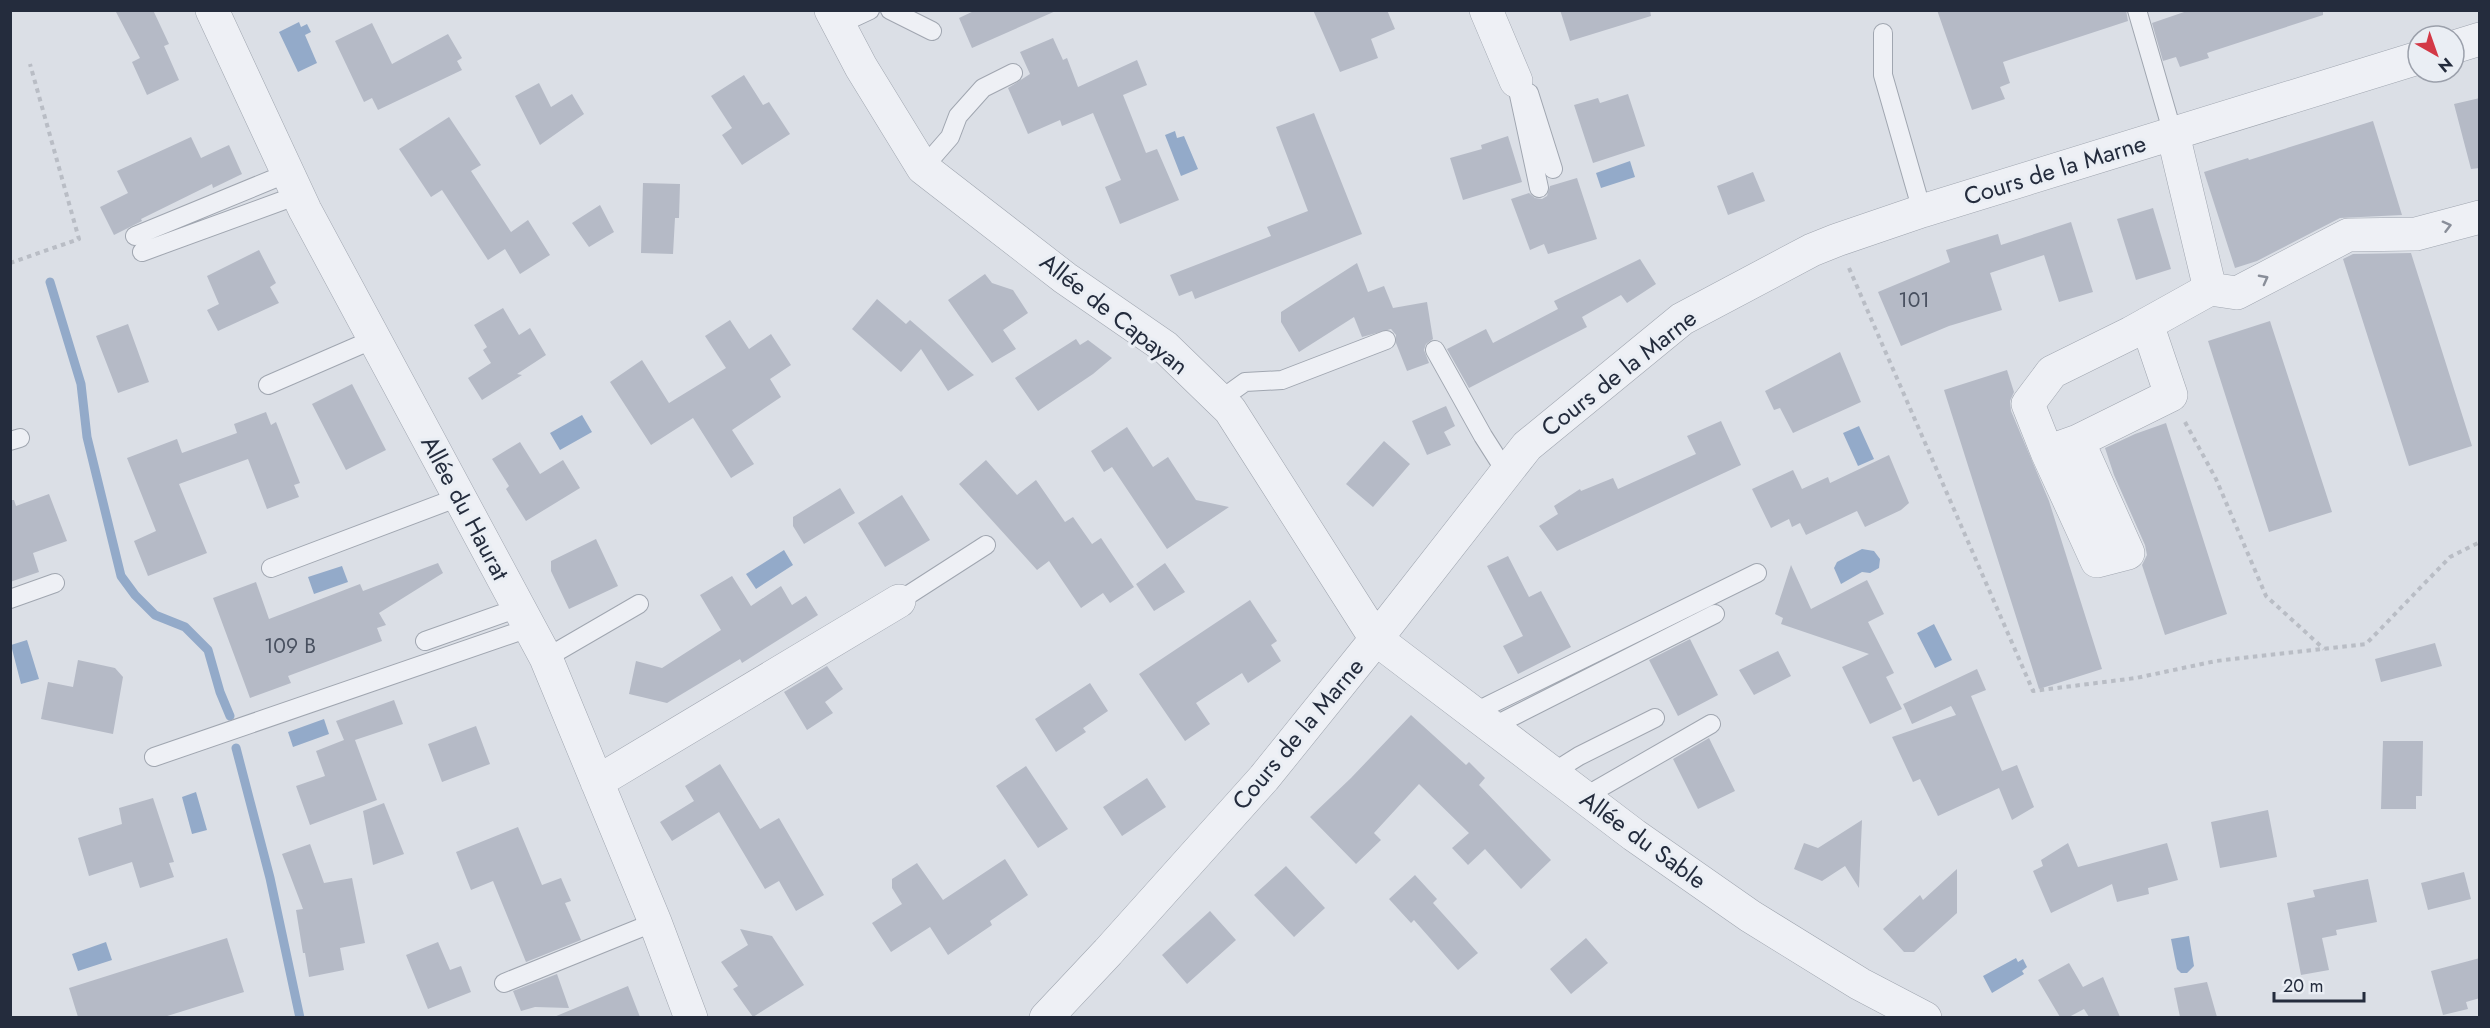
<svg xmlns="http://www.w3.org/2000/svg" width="2490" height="1028" font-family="Jost,sans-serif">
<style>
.water{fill:#93aac9}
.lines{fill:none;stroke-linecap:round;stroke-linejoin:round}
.stream{stroke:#93aac9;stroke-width:9}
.building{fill:#b5bac6}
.lane-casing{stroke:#a0a6b0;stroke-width:20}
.street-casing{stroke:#a0a6b0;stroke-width:34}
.path{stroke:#b9bdc5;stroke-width:4;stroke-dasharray:4.5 4.5;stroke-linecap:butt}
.lane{stroke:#eef0f5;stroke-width:18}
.street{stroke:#eef0f5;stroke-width:33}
.oneway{stroke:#898e99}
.labels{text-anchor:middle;stroke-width:6;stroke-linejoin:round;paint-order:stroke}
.number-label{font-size:21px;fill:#48505f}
.street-label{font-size:24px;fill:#242c3d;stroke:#eaeef4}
</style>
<rect width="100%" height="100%" fill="#dbdfe6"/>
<path class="water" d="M299 22 301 27 307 24 311 32 305 35 317 63 298 72 279 32Z
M1175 131 1177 138 1184 136 1198 169 1181 176 1165 135Z
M1630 161 1635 177 1601 188 1596 173Z
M582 415 592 432 560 450 550 433Z
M1859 426 1874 459 1858 466 1843 433Z
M1862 549 1874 551 1880 559 1879 568 1870 573 1862 572 1841 584 1834 568 1837 562Z
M784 550 793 565 756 589 746 574Z
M342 566 348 582 314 594 308 577Z
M1934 624 1952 660 1935 668 1917 633Z
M27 640 39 679 21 684 11 645Z
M324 719 329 734 293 747 288 732Z
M196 792 207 830 192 834 182 797Z
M2189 936 2194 966 2187 973H2181L2177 969 2171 939Z
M106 942 112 960 78 971 72 954Z
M2016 958 2018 962 2023 959 2027 967 2022 971 2024 974 1992 993 1983 976Z"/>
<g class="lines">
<path class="stream" d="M50 282 81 384 87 437 121 576 135 595 155 615 185 627 208 650 220 692 230 716
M236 748 270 878 300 1018"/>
</g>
<path class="building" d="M115 10H153L169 44 164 46 179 80 147 95 132 62 140 58Z
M976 10H1058L972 48 959 18Z
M1313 10H1387L1395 29 1371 39 1378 58 1340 72Z
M1560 10H1650L1651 16 1570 41Z
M1937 10H2126L2128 21 2003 62 2010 83 2000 87 2005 99 1972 110Z
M2190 10H2323V15L2207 53 2209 58 2180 67 2176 57 2163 61 2152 23Z
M372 23 392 64 448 34 462 58 457 61 462 70 378 110 372 98 364 102 335 41Z
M1053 38 1063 60 1067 58 1078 87 1137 60 1147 85 1123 95 1146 153 1157 149 1179 200 1120 224 1105 187 1121 180 1093 113 1062 126 1060 120 1028 134 1008 88 1030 74 1020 52Z
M744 75 763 105 769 102 790 134 742 165 722 135 732 128 711 96Z
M539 83 551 107 572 94 584 114 540 145 515 96Z
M1628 94 1645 146 1593 163 1574 105 1598 98 1600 103Z
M2480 98V168L2471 169 2454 104Z
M1314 113 1362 234 1195 299 1192 291 1179 296 1170 275 1271 236 1267 227 1308 211 1276 127Z
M449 117 481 165 471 171 511 232 528 220 550 255 520 274 505 249 488 260 442 190 431 197 399 149Z
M2373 121 2402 215 2340 218 2257 261 2235 268 2204 172 2248 158 2249 160Z
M1508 136 1522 182 1463 200 1450 158 1482 149 1481 145Z
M191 137 201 158 229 145 242 174 213 188 212 184 141 219 142 221 114 235 100 207 128 193 117 171Z
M1753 172 1765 201 1728 215 1717 186Z
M1577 178 1597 239 1548 254 1544 244 1530 250 1511 199 1529 193 1535 198 1542 199 1547 196 1550 186Z
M643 183 680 184 679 218H675L673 254 641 253Z
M600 205 614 232 589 247 572 223Z
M2153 208 2171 269 2136 280 2117 219Z
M2071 222 2093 292 2059 302 2044 255 1990 273 2002 310 1949 326 1901 346 1878 292 1950 262 1946 250 1998 234 2001 245Z
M259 250 276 283 270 287 279 303 218 331 207 310 219 304 207 276Z
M2411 253 2472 446 2409 466 2343 259 2353 254Z
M1640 259 1656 284 1627 303 1621 295 1582 317 1587 327 1469 388 1447 349 1486 329 1493 343 1558 309 1554 301Z
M1357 263 1368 292 1384 286 1393 308 1427 302 1433 339 1426 344 1424 350 1429 363 1407 371 1396 343V335L1391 329 1362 337 1354 317 1299 352 1281 322V312Z
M985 274 992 283 1013 290 1028 313 1003 330 1016 349 992 363 948 300Z
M877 299 906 324 910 320 974 375 948 391 921 349 901 372 852 329Z
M503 308 519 335 530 328 546 355 517 374 522 375 482 400 468 378 491 363 483 350 487 347 474 325Z
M730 320 749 349 771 334 791 365 770 379 781 397 732 430 754 464 731 478 693 418 651 445 610 382 642 360 669 403 726 368 705 336Z
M2270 321 2332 512 2269 532 2208 341Z
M128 324 149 382 118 393 96 336Z
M1076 339 1080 345 1088 340 1112 358 1093 374 1038 411 1015 378Z
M1840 352 1861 402 1793 433 1780 408 1774 410 1765 391Z
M2007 370 2014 392 2010 401 2011 411 2049 501 2102 669 2039 689 1944 390Z
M352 384 386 450 346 470 312 404Z
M1446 406 1455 426 1444 432 1451 445 1427 455 1412 421Z
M266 412 271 425 276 422 300 483 294 485 299 497 267 509 248 459 179 484 207 553 148 576 134 541 156 531 127 458 177 439 182 453 237 433 234 424Z
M1721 421 1741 465 1557 551 1539 526 1558 514 1554 506 1580 489 1581 491 1613 478 1618 489 1696 454 1687 436Z
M2166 423 2227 614 2165 635 2142 565 2147 555 2145 545 2114 475 2105 448 2135 434Z
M1127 427 1153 467 1168 457 1196 500 1229 507 1167 549 1112 467 1104 472 1091 451Z
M1384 441 1410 464 1373 507 1346 484Z
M520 442 540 474 563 460 580 488 526 521 506 489 509 486 492 459Z
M1889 455 1909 503 1901 510 1865 527 1857 511 1806 535 1800 523 1792 527 1789 519 1771 528 1752 489 1793 470 1802 489 1828 477 1830 483Z
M986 460 1017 495 1036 480 1065 522 1073 517 1092 544 1101 538 1134 587 1110 603 1103 593 1081 608 1049 561 1037 570 959 484Z
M840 488 855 513 804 544 793 526V517Z
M49 494 67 541 33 553 39 572 10 582V500H14L16 506Z
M902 495 930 540 885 567 858 523Z
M596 539 618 586 569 609 551 571V561Z
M1508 556 1529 597 1541 591 1571 647 1518 674 1503 646 1523 636 1487 566Z
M438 563 443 573 379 613 386 625 377 628 382 641 288 676 291 683 250 698 213 598 256 582 269 619 360 584 363 591Z
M1165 563 1185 592 1154 611 1136 584Z
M1791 565 1811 609 1867 580 1884 614 1868 622 1894 673 1886 677 1902 709 1870 724 1842 667 1869 654 1781 624 1783 618 1775 614Z
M732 576 751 606 781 586 792 605 806 596 818 615 742 663 740 659 667 703 629 694 636 661 662 668 721 630 700 595Z
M1250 600 1277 641 1271 645 1281 661 1248 683 1242 673 1196 703 1210 724 1185 741 1139 674Z
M1690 639 1718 695 1678 716 1649 660Z
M2435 643 2442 666 2381 682 2375 659Z
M1778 651 1791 676 1754 695 1739 670Z
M78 660 115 668 123 677 113 734 41 719 48 682 73 687Z
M827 666 843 689 825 702 833 713 807 730 784 692Z
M1977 669 1986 690 1971 696 2002 771 2017 765 2034 807 2012 820 1999 788 1938 816 1920 779 1913 782 1892 737 1956 715 1951 706 1912 724 1903 704Z
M1090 683 1108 711 1083 728 1086 732 1056 752 1035 719Z
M394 700 403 724 355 740 377 800 310 825 296 786 325 776 316 751 344 740 336 721Z
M1411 715 1466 765 1469 762 1485 778 1479 785 1551 860 1521 889 1485 849 1468 865 1452 848 1469 833 1419 784 1374 833 1381 840 1356 864 1310 817 1351 778Z
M476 726 490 764 442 782 428 744Z
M1709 738 1735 791 1698 809 1673 759Z
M2383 741H2423L2422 796H2416V809H2381Z
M720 764 760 829 779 818 824 895 796 911 779 881 765 889 719 812 672 841 660 822 694 801 685 786Z
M1026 766 1068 829 1038 848 996 786Z
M1147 778 1166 807 1122 836 1103 807Z
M153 798 174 862 169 863 174 877 140 888 132 862 89 876 78 838 122 824 119 808Z
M384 803 404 854 373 865 363 811Z
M2268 810 2277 857 2220 868 2211 822Z
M1862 820 1859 888 1845 866 1822 881 1794 869 1804 843 1818 848Z
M518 827 542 885 561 878 571 901 565 903 581 940 526 962 493 881 471 890 456 852Z
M2068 843 2078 867 2167 843 2178 880 2148 888 2149 894 2117 902 2112 884 2051 913 2033 871 2043 866 2041 860Z
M310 844 324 883 352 878 365 943 340 948 344 970 309 977 305 953H303L296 910 303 909 282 854Z
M1005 859 1028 895 990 921 992 925 948 955 930 927 891 952 872 923 902 904 892 888V879L917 863 943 900Z
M1286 866 1325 908 1294 937 1254 895Z
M1957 869V913L1914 952H1904L1883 929 1920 895 1923 900Z
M2464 872 2471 899 2428 910 2421 883Z
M1415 875 1437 899 1433 903 1478 953 1458 970 1414 920 1411 923 1389 899Z
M2368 879 2377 922 2336 930 2337 935 2322 938 2329 970 2301 975 2287 903 2315 897 2313 890Z
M1210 911 1236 940 1187 984 1162 955Z
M740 929 772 936 804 985 753 1017 733 989 738 986 721 962 748 945Z
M227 938 244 992 164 1017H78L69 988Z
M1586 938 1608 963 1571 994 1550 969Z
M438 942 450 970 461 966 471 992 428 1009 406 955Z
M2480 958V998L2466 1002 2468 1009 2443 1015 2431 971Z
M2069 963 2083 987 2103 977 2120 1017H2089L2084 1009 2069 1017H2060L2038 980Z
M557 974 569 1008 535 1007 521 1011 513 991Z
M2207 982 2217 1017H2180L2174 988Z
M628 986 640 1017H554Z"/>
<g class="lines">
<defs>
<path id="lane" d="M890 10 932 31
M2137 10 2173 134
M838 25 870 10
M1883 33V75L1922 211
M1516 81 1539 188
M1529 93 1553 169
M923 168 950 137 958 116 983 88 1013 73
M135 236 288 173
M142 252 298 195
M1435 350 1483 436 1506 472
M268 385 374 339
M1220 400 1245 382 1282 380 1386 340
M10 441 20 438
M271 568 459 497
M10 599 55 583
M899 601 986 545
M425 641 518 608
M546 658 639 604
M1473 713 1757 573
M1492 727 1715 614
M154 757 529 628
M1552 773 1579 756 1655 718
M1584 797 1711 724
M504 983 655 922"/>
<path id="street" d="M212 10 305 210 546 658 655 922 691 1018
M831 10 861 67 923 168 1065 278 1165 347 1230 410 1376 639 1634 835 1750 916 1860 984 1925 1018
M1486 10 1516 81
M2454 47 2480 39
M2173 134 2210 289
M2078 441 2171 395 2147 324
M2047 452 2078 441 2128 553 2097 561 2047 452 2028 404 2052 372 2131 333 2210 289 2237 293 2348 235 2416 234 2480 217
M597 782 899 601
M1046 1018 1108 952 1264 778 1376 639 1527 446 1682 319 1812 250 1837 240 1922 211 2418 58"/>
</defs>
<use href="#lane" class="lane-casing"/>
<use href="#street" class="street-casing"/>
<path class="path" d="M10 263 79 239 30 64
M1849 268 2033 691 2136 678 2216 661 2366 644 2450 557 2480 542
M2185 422 2216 479 2266 596 2324 649"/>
<use href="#lane" class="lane"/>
<use href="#street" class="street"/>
</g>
<defs><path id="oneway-chevron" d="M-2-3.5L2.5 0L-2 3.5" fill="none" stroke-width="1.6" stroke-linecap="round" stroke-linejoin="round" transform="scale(1.5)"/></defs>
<g class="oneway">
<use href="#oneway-chevron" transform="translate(2447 226) rotate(-15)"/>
<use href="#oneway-chevron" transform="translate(2264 279) rotate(-28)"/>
</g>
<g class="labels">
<g class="number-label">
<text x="1914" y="307">101</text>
<text x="290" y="653">109 B</text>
</g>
<g class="street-label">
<text transform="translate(2055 170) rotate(-17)" y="8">Cours de la Marne</text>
<text transform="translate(1114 314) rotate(38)" y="8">Allée de Capayan</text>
<text transform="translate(1619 373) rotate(-38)" y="8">Cours de la Marne</text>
<text transform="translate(465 508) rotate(62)" y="8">Allée du Haurat</text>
<text transform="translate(1298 734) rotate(-50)" y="8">Cours de la Marne</text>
<text transform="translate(1643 840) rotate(36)" y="8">Allée du Sable</text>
</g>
</g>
<rect width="2490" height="1028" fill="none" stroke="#242c3d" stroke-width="24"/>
<g transform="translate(2436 54) rotate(140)"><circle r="28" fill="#eaeef4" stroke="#9ba0ab" stroke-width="1.5"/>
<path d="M0-4.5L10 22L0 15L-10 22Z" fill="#d33846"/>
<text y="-9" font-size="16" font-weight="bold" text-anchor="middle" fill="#242c3d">N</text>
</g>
<path d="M2274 992v9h90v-9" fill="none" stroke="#242c3d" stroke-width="3"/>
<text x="2283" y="992" font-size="18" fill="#242c3d" stroke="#eaeef4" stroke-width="4.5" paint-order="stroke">20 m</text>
</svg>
